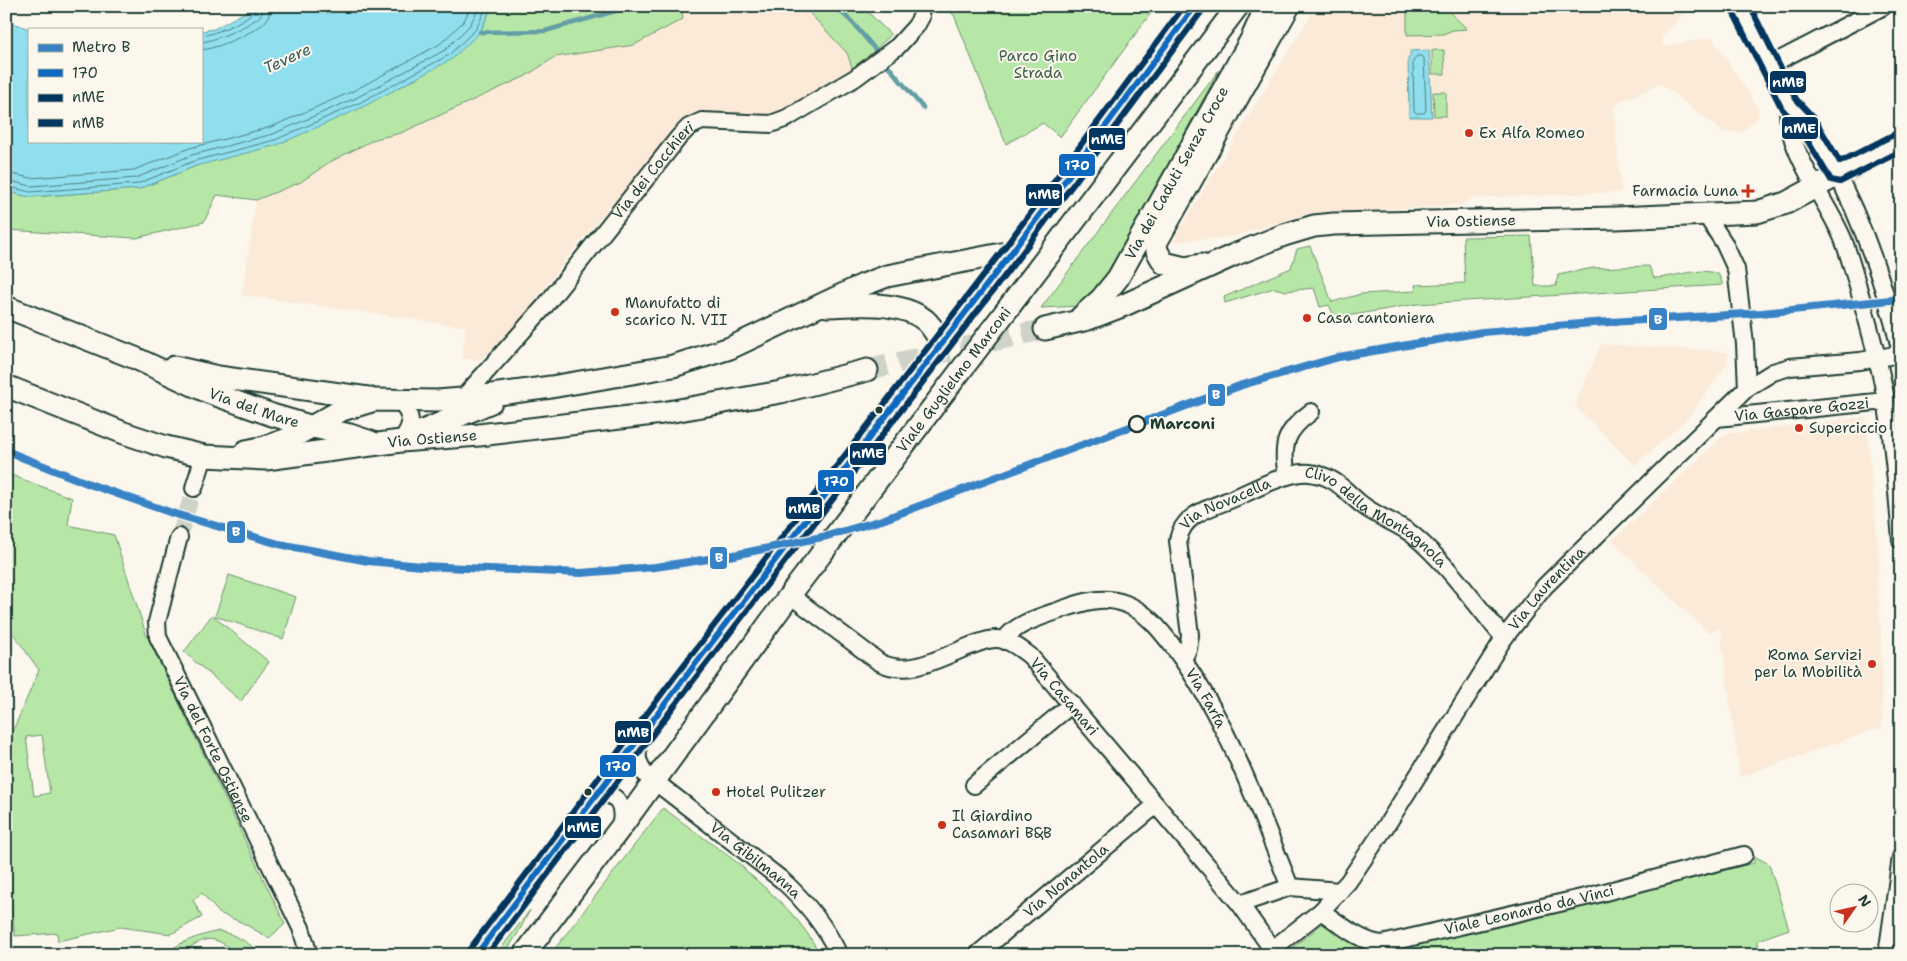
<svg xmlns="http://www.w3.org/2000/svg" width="1907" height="961" font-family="'Shantell Sans',sans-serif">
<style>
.built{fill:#fbead8}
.green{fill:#b7e7a7;stroke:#6b926e;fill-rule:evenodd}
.water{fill:#90dfee;stroke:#639ea4}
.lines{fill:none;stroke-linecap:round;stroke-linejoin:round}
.shore{stroke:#4c7e7e;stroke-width:1}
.stream{stroke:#639ea4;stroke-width:4.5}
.minor-tunnel{stroke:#cfd2c7;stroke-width:16;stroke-dasharray:16 8;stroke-linecap:butt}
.major-tunnel{stroke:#cfd2c7;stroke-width:21;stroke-dasharray:21 11;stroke-linecap:butt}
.minor-casing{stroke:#1f3d34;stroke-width:20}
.major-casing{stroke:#1f3d34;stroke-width:25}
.minor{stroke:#fbf7ec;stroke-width:16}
.major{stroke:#fbf7ec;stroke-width:21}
.bus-1-casing{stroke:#fbf7ec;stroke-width:10}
.bus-2-casing{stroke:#fbf7ec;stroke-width:10}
.bus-3-casing{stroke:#fbf7ec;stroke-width:10}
.bus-1{stroke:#0c69bf;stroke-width:6}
.bus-2{stroke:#00365f;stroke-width:6}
.bus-3{stroke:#00365f;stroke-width:6}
.metro-1-casing{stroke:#fbf7ec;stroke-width:11}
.metro-1{stroke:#3783c6;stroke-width:8}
.poi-dot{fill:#c8321e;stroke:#fbf7ec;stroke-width:2}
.bus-dot{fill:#1f3d34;stroke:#fbf7ec;stroke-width:2}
.stop-dot{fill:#fbf7ec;stroke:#1f3d34;stroke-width:2.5}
.labels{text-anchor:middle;stroke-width:4;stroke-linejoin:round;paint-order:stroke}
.park-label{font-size:15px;fill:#3d5f4b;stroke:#fbf7ec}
.poi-label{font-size:15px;fill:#1f3d34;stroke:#fbf7ec;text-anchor:start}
.street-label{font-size:15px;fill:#1f3d34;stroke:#fbf7ec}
.stop-label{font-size:15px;font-weight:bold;fill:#1f3d34;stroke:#fbf7ec;text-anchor:start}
.water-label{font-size:16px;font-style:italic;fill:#365d59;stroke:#fbf7ec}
.line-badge{stroke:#fbf7ec;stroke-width:2}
.badge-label{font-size:14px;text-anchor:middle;font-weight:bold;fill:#fff}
</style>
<rect width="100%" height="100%" fill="#fbf7ec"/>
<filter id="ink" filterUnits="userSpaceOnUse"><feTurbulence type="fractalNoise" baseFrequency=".02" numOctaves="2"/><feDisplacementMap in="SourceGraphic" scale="10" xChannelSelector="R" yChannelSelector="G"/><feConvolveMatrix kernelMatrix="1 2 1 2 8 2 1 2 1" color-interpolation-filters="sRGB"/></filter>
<g filter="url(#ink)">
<path class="built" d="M702 6H803L847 53 853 70 780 115 701 113 676 130 578 244 536 299 528 316 482 359 478 360 462 358 466 327 242 295 256 200 301 182 328 163 375 139 401 133 526 76 555 57 634 45 682 12Z
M1316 6H1692L1662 36 1663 47 1712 37 1758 108V118L1742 132H1723L1661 84 1619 102 1614 108 1621 192 1473 198 1460 205 1307 214 1231 237 1172 242Z
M1601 344 1718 351 1729 353 1726 366 1687 419 1635 465 1575 406Z
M1866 417 1879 561 1877 577 1881 636 1882 727 1740 777 1720 628 1708 633 1612 541 1725 434Z"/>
<path class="green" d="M492 6H702L682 12 683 19 634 45 555 57 526 76 401 133 375 139 328 163 301 182 256 200 217 195 204 222 136 238 6 230V191L30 197 139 189 196 166 480 32Z
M803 6H862L891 35 853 70 847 53Z
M953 6H1156L1060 137 1043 123 1006 144 954 15 949 11Z
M1407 6H1443L1467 29 1453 30 1443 34 1407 35Z
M1432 50H1444L1445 74H1432Z
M1219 70 1110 272 1093 294 1079 306 1041 308Z
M1433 92H1446V116H1434Z
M1531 236 1535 286H1556L1558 275 1593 268 1649 266 1654 278C1675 278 1700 265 1719 275L1723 285 1417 304 1335 318 1329 305 1320 307 1314 288 1286 291 1274 288 1225 303 1224 297 1291 268 1297 249 1310 246 1332 302 1361 294 1416 291 1415 285 1465 283 1463 237Z
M6 473 72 498 68 525 114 535 146 634 285 924 269 938 243 923 219 913 202 893 193 900 202 917 171 934 120 927 58 941 57 933 15 936 6 862V738L15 726 39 670 10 629 6 632ZM42 735 50 793 34 796 26 737Z
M229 575 296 597 283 639 215 616Z
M212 615 269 662 241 701 184 652Z
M663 808 742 866 747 872C776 897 803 920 820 955H550Z
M1754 856 1769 864 1789 929 1758 940 1759 955H1283L1326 921 1360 943 1579 907 1754 863Z
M530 910 518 933 504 955H496Z
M219 931C237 935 249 943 263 955H238C200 920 198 955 164 955 178 942 201 935 219 931Z"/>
<path class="water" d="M256 6H492L480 32 452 59 361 108 277 145 196 166 139 189 29 197 6 191V20L29 29V141H201V31L214 29Z
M1429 50 1432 117H1409L1408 57H1410V51Z"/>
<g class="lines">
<path class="shore" d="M201 36C213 35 255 18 257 6
M201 42C215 41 248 26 259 17 262 14 263 11 263 6
M201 50C216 49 256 32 266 21 269 17 270 12 271 6
M1417 56H1422L1424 58 1426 110 1424 113H1416L1414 111 1413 62Z
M6 173 31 178 134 170 190 148 271 127 353 91 440 44 464 21 471 6
M6 180 31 186 136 178 192 155 273 134 356 98 445 50 470 25 480 6
M6 186 30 192 137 184 194 161 275 140 359 103 449 55 476 29 487 6"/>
<path class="stream" d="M835 6 852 22 880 55
M480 32 545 31 633 6
M884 61 923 108"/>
<path class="minor-tunnel" d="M179 537 194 488"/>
<path class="major-tunnel" d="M867 370 1045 329"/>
<defs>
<g id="minor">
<path d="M1740 6 1789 104C1807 121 1819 141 1831 163 1863 221 1885 287 1901 352"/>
<path d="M1770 65 1884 6"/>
<path d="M1789 104C1781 143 1828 202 1843 239 1852 263 1858 287 1865 312 1873 341 1881 370 1886 400 1894 446 1897 493 1901 540"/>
<path d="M1706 215 1724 243 1736 269 1745 344 1747 388"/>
<path id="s1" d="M462 399 545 306 679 137 689 127 702 121 771 124 787 118 855 78 898 46 916 26 921 17"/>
<path id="s2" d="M1717 418 1886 401"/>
<path d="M401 441C414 423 412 420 402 401"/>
<path d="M1287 476C1281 445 1285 431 1311 412"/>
<path d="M194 488 204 456"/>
<path id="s3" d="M179 537 157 622 158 637 301 928 309 955"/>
<path id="s4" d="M790 595 879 662C909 678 941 657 970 646 981 642 992 637 1004 640 1014 643 1022 650 1030 656L1240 904 1272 949"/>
<path id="s5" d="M1005 641C1011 624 1047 615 1063 609 1083 602 1104 595 1126 604 1148 613 1161 631 1175 649 1228 721 1257 805 1290 887L1340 891"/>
<path id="s6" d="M1183 660 1188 649 1190 635 1178 541C1182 514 1210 508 1232 499 1252 491 1289 470 1310 473 1335 476 1344 490 1361 504 1377 517 1398 523 1413 535 1448 564 1475 604 1504 638"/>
<path id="s7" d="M637 742 638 760 644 773 782 880C806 902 825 925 839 955"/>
<path d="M974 785 1072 704"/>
<path d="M599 793C622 795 623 808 621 827"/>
<path d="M1240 904 1290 887"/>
<path id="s8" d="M1321 911C1339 923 1360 942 1382 944L1590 896 1744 855"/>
<path id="s9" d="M977 955 1156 805"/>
<path id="s10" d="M1265 955 1321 911 1348 882 1388 823 1504 638 1545 586 1747 388 1773 372 1790 367 1860 361 1901 354"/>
<path d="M1887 955 1901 857"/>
</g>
<g id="major">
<path d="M1201 265 1185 268 1164 263 1157 251 1156 243 1289 6"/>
<path d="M827 306C858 305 899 300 925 320 932 326 936 334 941 342"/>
<path id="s11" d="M6 307 135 358 208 392 272 415 313 427 350 435 371 442"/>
<path id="s12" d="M1081 317 1101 299 1118 278 1252 38 1261 18 1263 6"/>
<path id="s13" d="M1045 329 1088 319 1122 306 1234 255 1284 235 1314 226 1334 224 1616 218 1757 212 1786 203 1901 141"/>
<path d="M174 367 218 377 368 398"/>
<path id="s14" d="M6 386 124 433 166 447 204 456 266 459 401 441 479 435 662 413 781 392 867 370"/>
<path d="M416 434 491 402"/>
<path d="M246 451 265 447 291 438 342 410 375 400 437 401 462 399 551 387 673 366 730 348 863 285 887 276 1012 252"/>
<path d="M476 955 599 793 683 680 1012 252 1195 6"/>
<path id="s15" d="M524 955 621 827 790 595 1238 6"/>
</g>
</defs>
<use href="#minor" class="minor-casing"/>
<use href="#major" class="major-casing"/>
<use href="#minor" class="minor"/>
<use href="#major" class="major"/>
<defs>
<path id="bus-1" d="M476 955 683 680 1012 252 1195 6"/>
<path id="bus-2" d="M1732 10 1782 109 1800 128 1831 180 1840 182 1901 151
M487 955 690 685 1019 257 1202 11"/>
<path id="bus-3" d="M1750 6 1796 99 1814 118 1840 162 1897 133
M469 950 676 675 1005 247 1184 6"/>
</defs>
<use href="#bus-1" class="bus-1-casing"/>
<use href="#bus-2" class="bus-2-casing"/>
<use href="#bus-3" class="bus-3-casing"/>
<use href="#bus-1" class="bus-1"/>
<use href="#bus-2" class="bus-2"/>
<use href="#bus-3" class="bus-3"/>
<defs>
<path id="metro-1" d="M6 451 92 485 175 514 279 544 368 561 422 566 581 573 655 567 729 556 827 536 882 520 1242 385 1339 357 1482 332 1593 323 1762 313 1901 299"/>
</defs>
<use href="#metro-1" class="metro-1-casing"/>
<use href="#metro-1" class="metro-1"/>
</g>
</g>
<g class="poi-dot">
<circle cx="1469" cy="133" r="5"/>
<path d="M1745.5 183.5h5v5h5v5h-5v5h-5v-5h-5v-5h5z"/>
<circle cx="615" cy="312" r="5"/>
<circle cx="1307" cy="318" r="5"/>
<circle cx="1799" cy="428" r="5"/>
<circle cx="1872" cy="664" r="5"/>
<circle cx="716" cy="792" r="5"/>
<circle cx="942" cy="825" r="5"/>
</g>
<g class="bus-dot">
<circle cx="879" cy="410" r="4.5"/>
<circle cx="588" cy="792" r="4.5"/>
</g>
<circle class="stop-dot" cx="1137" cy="424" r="8"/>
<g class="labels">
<g class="park-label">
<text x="1038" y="61">Parco Gino<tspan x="1038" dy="17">Strada</tspan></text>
</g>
<g class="poi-label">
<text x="1479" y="138">Ex Alfa Romeo</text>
<text x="1738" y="196" text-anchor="end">Farmacia Luna</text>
<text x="625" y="308">Manufatto di<tspan x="625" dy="17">scarico N. VII</tspan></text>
<text x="1317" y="323">Casa cantoniera</text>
<text x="1809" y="433">Superciccio</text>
<text x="1862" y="660" text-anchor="end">Roma Servizi<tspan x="1862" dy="17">per la Mobilità</tspan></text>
<text x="726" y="797">Hotel Pulitzer</text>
<text x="952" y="821">Il Giardino<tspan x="952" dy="17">Casamari B&amp;B</tspan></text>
</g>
<g class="street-label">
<text dy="5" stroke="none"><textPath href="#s1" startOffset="298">Via dei Cocchieri</textPath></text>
<text dy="5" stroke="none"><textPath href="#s12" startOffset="174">Via dei Caduti Senza Croce</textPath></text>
<text dy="5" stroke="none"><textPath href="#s13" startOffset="446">Via Ostiense</textPath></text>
<text dy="5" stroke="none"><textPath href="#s15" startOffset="718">Viale Guglielmo Marconi</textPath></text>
<text dy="5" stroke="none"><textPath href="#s11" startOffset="268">Via del Mare</textPath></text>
<text dy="5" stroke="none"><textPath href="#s2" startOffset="85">Via Gaspare Gozzi</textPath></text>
<text dy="5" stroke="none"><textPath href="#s14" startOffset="440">Via Ostiense</textPath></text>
<text dy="5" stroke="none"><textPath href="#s6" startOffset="185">Via Novacella</textPath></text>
<text dy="5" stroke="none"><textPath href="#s6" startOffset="356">Clivo della Montagnola</textPath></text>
<text dy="5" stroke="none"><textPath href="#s10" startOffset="466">Via Laurentina</textPath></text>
<text dy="5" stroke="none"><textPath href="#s4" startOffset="326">Via Casamari</textPath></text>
<text dy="5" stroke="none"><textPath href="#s5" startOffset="258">Via Farfa</textPath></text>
<text dy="5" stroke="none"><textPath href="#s3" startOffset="228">Via del Forte Ostiense</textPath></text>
<text dy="5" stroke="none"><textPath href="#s7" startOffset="174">Via Gibilmanna</textPath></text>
<text dy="5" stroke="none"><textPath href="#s9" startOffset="116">Via Nonantola</textPath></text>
<text dy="5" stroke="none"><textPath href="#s8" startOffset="221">Viale Leonardo da Vinci</textPath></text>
</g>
<g class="stop-label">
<text x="1150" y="429">Marconi</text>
</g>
<g class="water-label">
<text transform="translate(287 58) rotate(-25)" y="6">Tevere</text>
</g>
</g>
<g class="line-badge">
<rect x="1769" y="70" width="38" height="24" rx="5" fill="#00365f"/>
<rect x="1781" y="116" width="38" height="24" rx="5" fill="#00365f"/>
<rect x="1088" y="127" width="38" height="24" rx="5" fill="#00365f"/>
<rect x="1058" y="153" width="38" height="24" rx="5" fill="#0c69bf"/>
<rect x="1025" y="183" width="38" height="24" rx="5" fill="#00365f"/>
<rect x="1648" y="307" width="20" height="24" rx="5" fill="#3783c6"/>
<rect x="1207" y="383" width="19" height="24" rx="5" fill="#3783c6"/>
<rect x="849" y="442" width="38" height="24" rx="5" fill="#00365f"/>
<rect x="817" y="469" width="38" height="24" rx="5" fill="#0c69bf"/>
<rect x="785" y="496" width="38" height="24" rx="5" fill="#00365f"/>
<rect x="226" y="520" width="20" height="24" rx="5" fill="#3783c6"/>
<rect x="709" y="546" width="19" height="24" rx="5" fill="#3783c6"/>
<rect x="614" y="720" width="38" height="24" rx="5" fill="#00365f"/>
<rect x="599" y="754" width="38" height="24" rx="5" fill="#0c69bf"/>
<rect x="564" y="815" width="38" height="24" rx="5" fill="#00365f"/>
</g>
<g class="badge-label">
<text x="1788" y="87">nMB</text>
<text x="1800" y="133">nME</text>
<text x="1107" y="144">nME</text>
<text x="1077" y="170">170</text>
<text x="1044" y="199">nMB</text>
<text x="1658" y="324">B</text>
<text x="1216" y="399">B</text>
<text x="868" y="458">nME</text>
<text x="836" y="486">170</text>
<text x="804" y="513">nMB</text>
<text x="236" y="536">B</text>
<text x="719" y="562">B</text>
<text x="633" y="737">nMB</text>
<text x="618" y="771">170</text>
<text x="583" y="832">nME</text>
</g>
<rect width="1907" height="961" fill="none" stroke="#fbf7ec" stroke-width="25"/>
<rect x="12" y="12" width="1882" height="936" fill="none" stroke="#1f3d34" stroke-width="2" filter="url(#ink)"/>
<rect x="28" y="28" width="175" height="115" fill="#fbf7ec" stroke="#a3ada2"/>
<rect x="38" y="44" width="25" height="8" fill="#3783c6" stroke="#a3ada2"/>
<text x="72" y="52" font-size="15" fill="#1f3d34">Metro B</text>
<rect x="38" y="69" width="25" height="8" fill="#0c69bf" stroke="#a3ada2"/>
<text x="72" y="78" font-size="15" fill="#1f3d34">170</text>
<rect x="38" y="94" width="25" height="8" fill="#00365f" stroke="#a3ada2"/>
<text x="72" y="102" font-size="15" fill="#1f3d34">nME</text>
<rect x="38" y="119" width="25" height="8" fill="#00365f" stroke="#a3ada2"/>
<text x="72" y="128" font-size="15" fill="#1f3d34">nMB</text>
<g transform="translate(1854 908) rotate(56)"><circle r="24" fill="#fbf7ec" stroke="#a3ada2"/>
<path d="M0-4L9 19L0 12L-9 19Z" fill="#c8321e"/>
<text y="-8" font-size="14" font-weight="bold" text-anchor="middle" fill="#1f3d34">N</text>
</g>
</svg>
